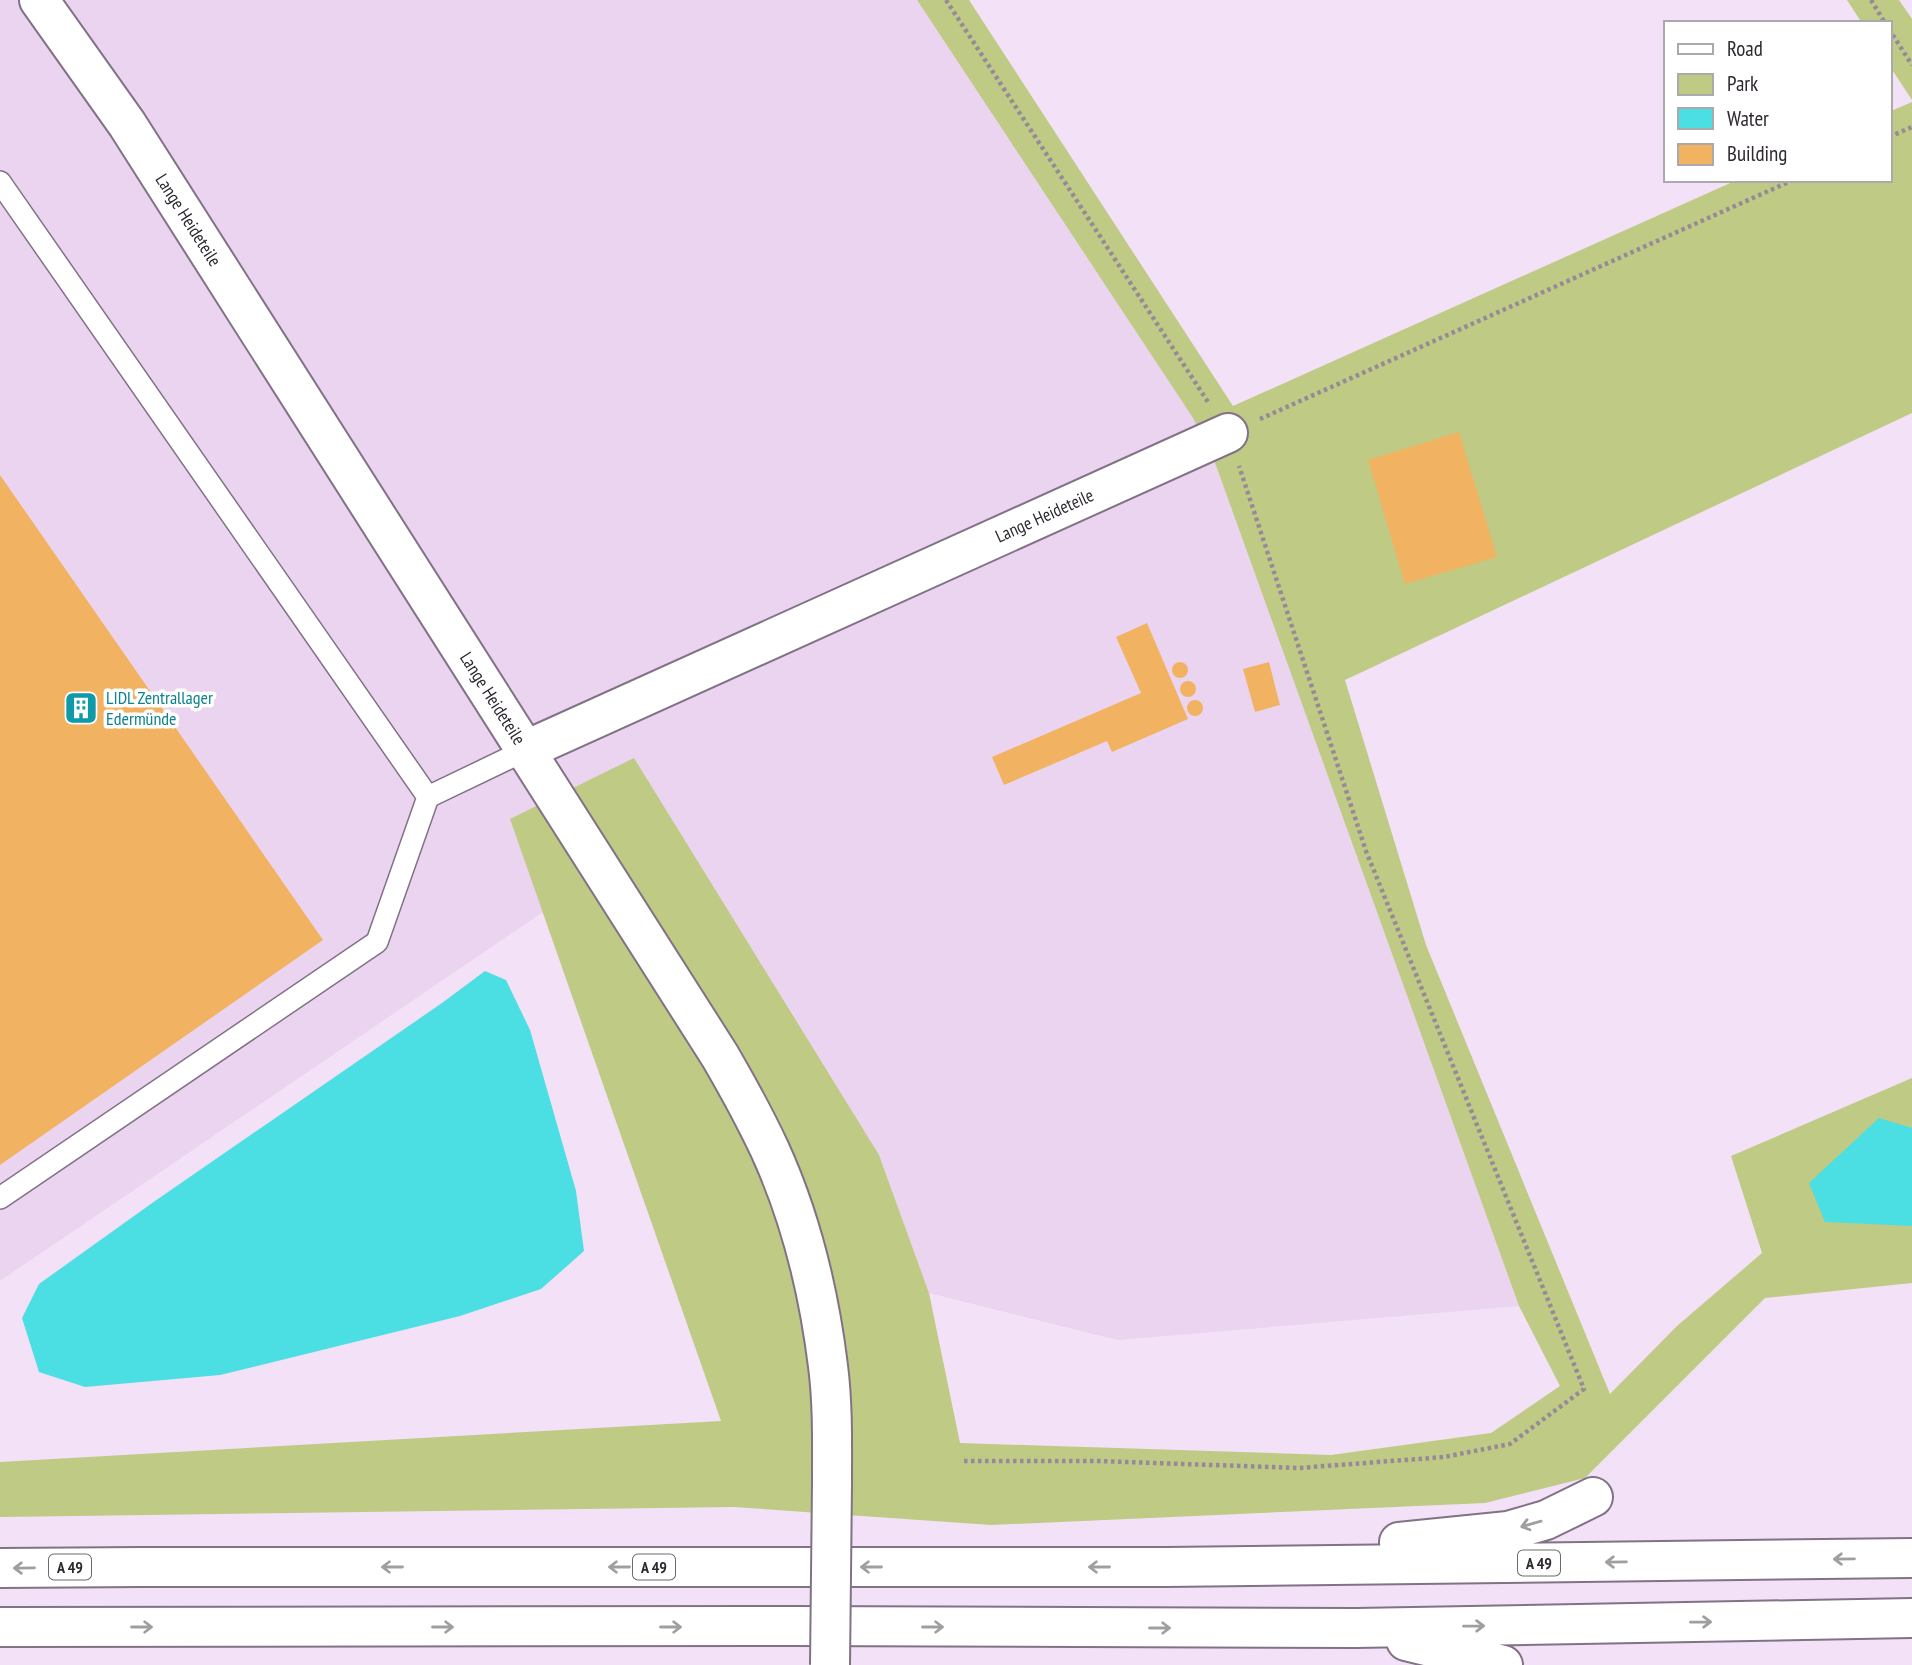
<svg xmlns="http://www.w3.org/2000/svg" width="1912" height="1665" font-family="'PT Sans Narrow',sans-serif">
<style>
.built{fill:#ead4f0}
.green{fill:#bfca84}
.water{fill:#4bdee3}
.building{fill:#f1b362}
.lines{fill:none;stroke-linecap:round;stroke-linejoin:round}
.service-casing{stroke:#817285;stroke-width:24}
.minor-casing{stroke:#817285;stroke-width:42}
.tertiary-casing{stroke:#817285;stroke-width:42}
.motorway-casing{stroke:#817285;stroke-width:42}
.path{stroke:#968a99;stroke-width:4.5;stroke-dasharray:3.5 3.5;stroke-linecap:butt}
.service{stroke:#fff;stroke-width:21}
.minor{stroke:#fff;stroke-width:38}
.tertiary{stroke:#fff;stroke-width:38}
.motorway{stroke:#fff;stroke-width:38}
.tertiary-bridge-casing{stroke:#817285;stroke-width:42;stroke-linecap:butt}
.tertiary-bridge{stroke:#fff;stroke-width:38}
.oneway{stroke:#a19ea2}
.labels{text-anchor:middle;stroke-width:7;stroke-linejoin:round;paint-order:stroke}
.shield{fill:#fff;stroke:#6d686e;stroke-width:2}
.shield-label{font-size:16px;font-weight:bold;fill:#2e2830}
.street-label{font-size:18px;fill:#2e2830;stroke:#fff}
.culture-label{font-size:18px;fill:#0d838f;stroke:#fff;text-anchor:start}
</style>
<rect width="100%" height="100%" fill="#f2e1f7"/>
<path class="built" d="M0 0H917L1193 418 1214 460 1519 1306 1118 1340 929 1293 879 1155 510 819 543 912 0 1281Z"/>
<path class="green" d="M917 0H969L1233 406 1737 180H1889V112L1912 102V413L1345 680 1426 945 1610 1394 1677 1326 1762 1253 1731 1156 1912 1078V1283L1765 1298 1585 1478 1485 1503 991 1525 734 1507 0 1517V1462L721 1421 510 819 634 758 879 1155 929 1293 960 1443 1331 1455 1491 1433 1560 1386 1519 1306 1214 460 1193 418Z
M1847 0H1899L1912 19V100L1889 65V23H1862Z"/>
<path class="water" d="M485 971 506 980 530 1030 576 1191 584 1251 541 1289 460 1316 220 1375 85 1387 39 1372 22 1318 39 1284 155 1201 442 1003Z
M1879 1118 1912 1128V1226L1825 1222 1809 1183Z"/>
<path class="building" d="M1459 432 1497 557 1405 584 1368 460Z
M0 475 323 940 0 1165Z
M1147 623 1188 719 1112 752 1107 741 1004 785 992 757 1141 693 1116 637Z
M1172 670a8 8 0 1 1 16 0a8 8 0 1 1-16 0Z
M1269 662 1280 705 1255 712 1243 669Z
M1180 689a8 8 0 1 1 16 0a8 8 0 1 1-16 0Z
M1187 708a8 8 0 1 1 16 0a8 8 0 1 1-16 0Z"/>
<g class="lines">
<defs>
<path id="service" d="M0 182 428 797
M0 1198 377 942 428 797 526 750"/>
<g id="minor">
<path id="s1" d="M526 750 1228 433"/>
</g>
<g id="tertiary">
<path id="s2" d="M39 0 127 124 720 1056C738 1087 755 1118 770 1150 801 1218 819 1293 828 1366 833 1405 832 1445 832 1484"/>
</g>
<path id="motorway" d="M1399 1542 1508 1531 1546 1520 1593 1497
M0 1568 141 1567H1167L1912 1558
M0 1627 791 1626 1356 1628 1912 1618
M1406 1641 1503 1665"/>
</defs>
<use href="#service" class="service-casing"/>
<use href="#minor" class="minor-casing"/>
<use href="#tertiary" class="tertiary-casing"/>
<use href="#motorway" class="motorway-casing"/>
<path class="path" d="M946 0 1208 402
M1871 0 1885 23
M1889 29 1912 65
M1889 137 1912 127
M1260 419 1793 180
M964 1461H1097L1299 1468 1444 1457 1510 1444 1584 1389 1366 851 1239 466"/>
<use href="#service" class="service"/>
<use href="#minor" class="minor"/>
<use href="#tertiary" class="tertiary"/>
<use href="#motorway" class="motorway"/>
<defs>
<path id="tertiary-bridge" d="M830 1665 832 1484"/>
</defs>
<use href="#tertiary-bridge" class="tertiary-bridge-casing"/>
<use href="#tertiary-bridge" class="tertiary-bridge"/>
</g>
<defs><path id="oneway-shaft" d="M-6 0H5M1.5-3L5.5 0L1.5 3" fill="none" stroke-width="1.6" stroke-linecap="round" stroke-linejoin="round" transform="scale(1.75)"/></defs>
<g class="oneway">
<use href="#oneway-shaft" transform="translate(1531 1524) rotate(164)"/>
<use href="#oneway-shaft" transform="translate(1844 1559) rotate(179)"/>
<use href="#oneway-shaft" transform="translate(1616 1562) rotate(179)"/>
<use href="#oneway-shaft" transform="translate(392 1567) rotate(-180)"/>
<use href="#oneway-shaft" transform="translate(619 1567) rotate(-180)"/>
<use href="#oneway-shaft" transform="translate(871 1567) rotate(-180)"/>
<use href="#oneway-shaft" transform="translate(1099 1567) rotate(-180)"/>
<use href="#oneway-shaft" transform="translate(24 1568) rotate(179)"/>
<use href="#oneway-shaft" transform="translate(1701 1622) rotate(-1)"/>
<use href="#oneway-shaft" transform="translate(1474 1626) rotate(-1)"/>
<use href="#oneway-shaft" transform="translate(142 1627)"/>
<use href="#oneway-shaft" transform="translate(443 1627)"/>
<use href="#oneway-shaft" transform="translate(671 1627)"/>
<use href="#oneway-shaft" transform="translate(933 1627)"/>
<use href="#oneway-shaft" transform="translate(1160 1628)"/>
</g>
<defs>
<symbol id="building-square" viewBox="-11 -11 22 22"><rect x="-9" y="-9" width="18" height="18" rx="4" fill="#0f9aa8" stroke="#fff"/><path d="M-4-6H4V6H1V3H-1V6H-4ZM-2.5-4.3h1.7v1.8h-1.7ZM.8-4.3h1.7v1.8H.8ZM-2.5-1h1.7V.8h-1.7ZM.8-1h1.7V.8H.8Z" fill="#fff"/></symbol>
</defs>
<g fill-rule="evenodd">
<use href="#building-square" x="62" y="689" width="38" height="38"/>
</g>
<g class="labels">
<g class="shield">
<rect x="1518" y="1550.5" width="42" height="25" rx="5"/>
<rect x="49" y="1554.5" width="42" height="25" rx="5"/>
<rect x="633" y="1554.5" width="42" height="25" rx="5"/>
</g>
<g class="shield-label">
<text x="1539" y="1569">A 49</text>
<text x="70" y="1573">A 49</text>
<text x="654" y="1573">A 49</text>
</g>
<g class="street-label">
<text dy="6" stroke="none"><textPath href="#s2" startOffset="266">Lange Heideteile</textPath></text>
<text dy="6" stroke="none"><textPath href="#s1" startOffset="569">Lange Heideteile</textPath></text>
<text dy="6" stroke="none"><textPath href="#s2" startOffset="833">Lange Heideteile</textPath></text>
</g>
<g class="culture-label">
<text x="106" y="704">LIDL Zentrallager<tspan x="106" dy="21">Edermünde</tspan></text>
</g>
</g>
<rect x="1664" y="21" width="228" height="161" fill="#ffffff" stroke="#aba9ac" stroke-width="2"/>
<rect x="1678" y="44" width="35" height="10" fill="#ffffff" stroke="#aba9ac" stroke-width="2"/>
<text x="1727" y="56" font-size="21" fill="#2e2830">Road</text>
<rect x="1678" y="74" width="35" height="21" fill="#bfca84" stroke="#aba9ac" stroke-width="2"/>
<text x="1727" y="91" font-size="21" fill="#2e2830">Park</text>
<rect x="1678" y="108" width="35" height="21" fill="#4bdee3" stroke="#aba9ac" stroke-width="2"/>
<text x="1727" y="126" font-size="21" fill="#2e2830">Water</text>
<rect x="1678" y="144" width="35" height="21" fill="#f1b362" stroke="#aba9ac" stroke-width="2"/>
<text x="1727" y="161" font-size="21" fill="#2e2830">Building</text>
</svg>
